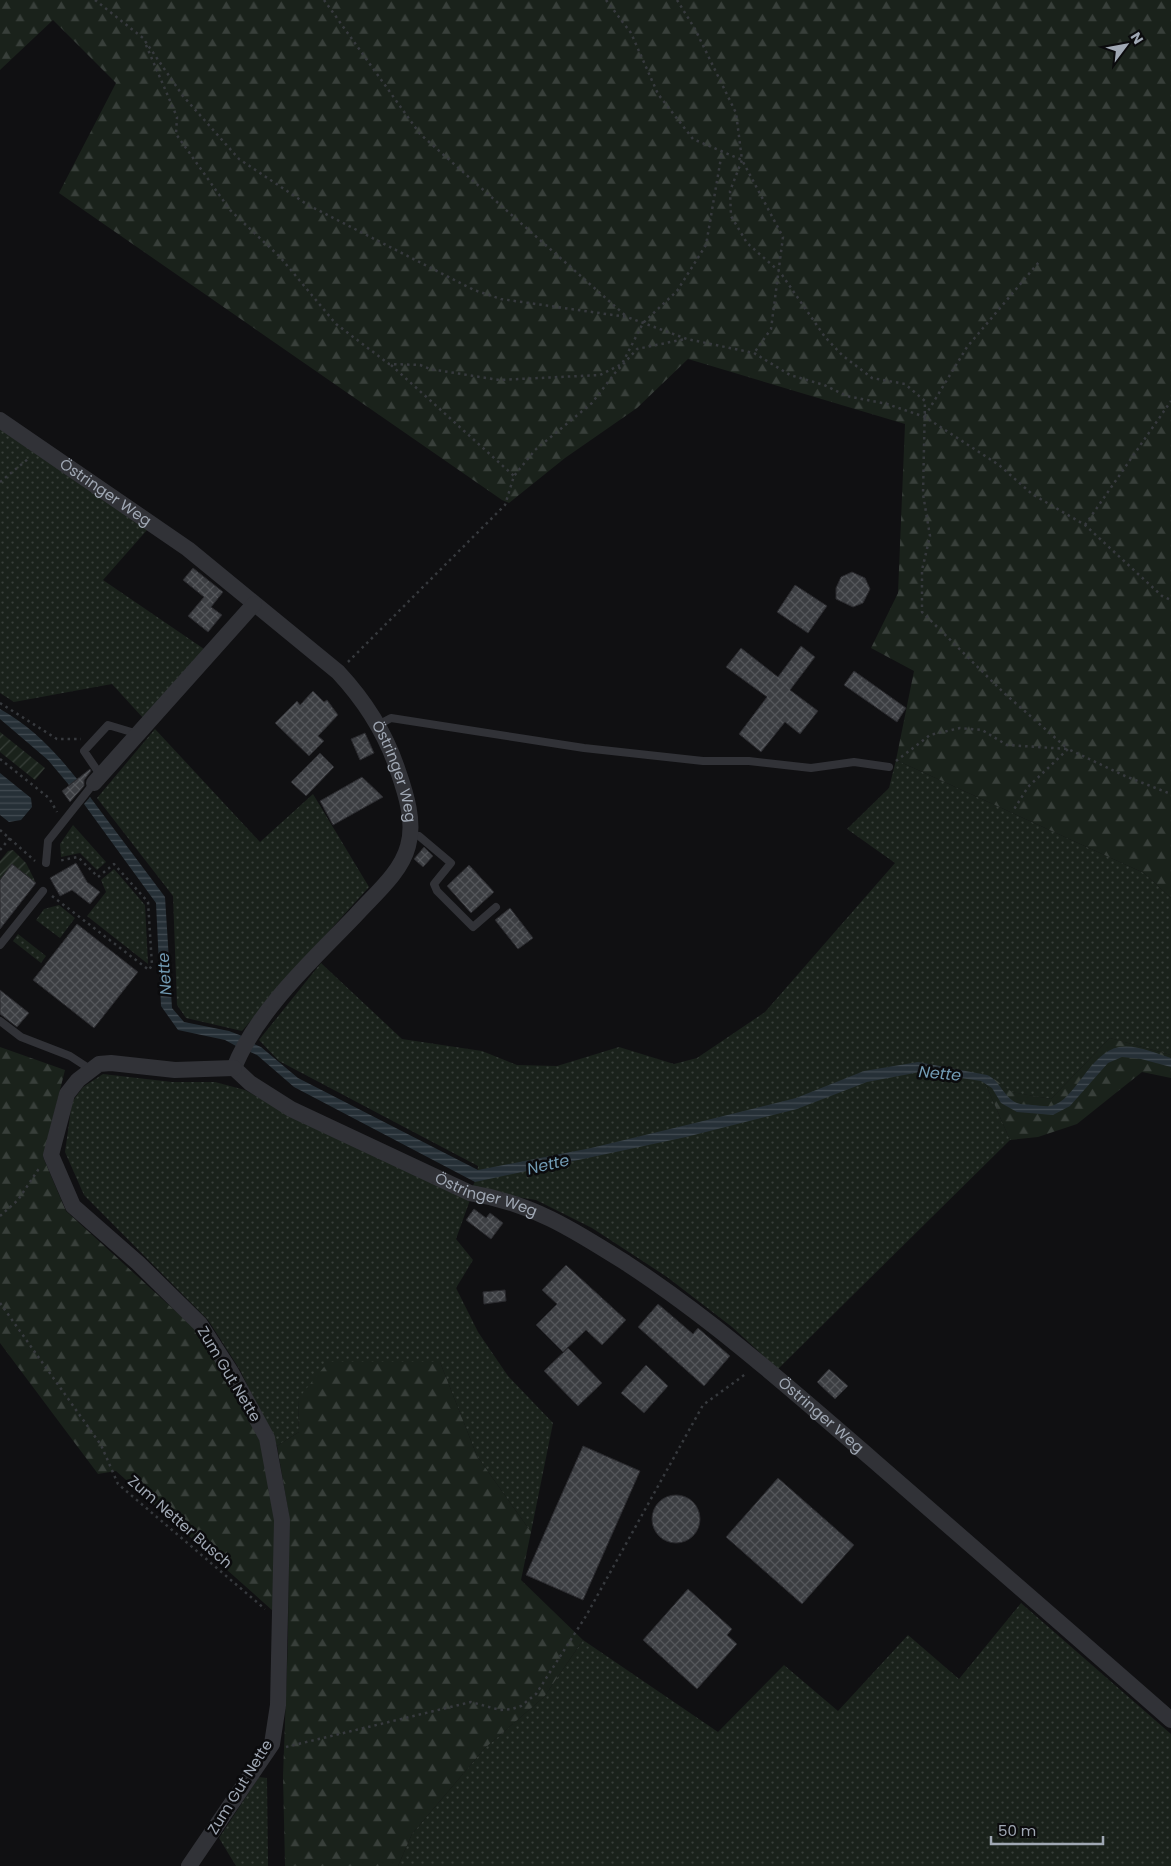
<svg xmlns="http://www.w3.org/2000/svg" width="1171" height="1866" font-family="Poppins,sans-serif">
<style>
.grass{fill:url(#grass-dots)}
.forest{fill:url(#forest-firs)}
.garden{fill:url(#garden-furrows)}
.water{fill:url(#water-rules)}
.building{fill:url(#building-cross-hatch);stroke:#2a2a2e}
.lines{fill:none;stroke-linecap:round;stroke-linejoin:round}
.path{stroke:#373a3e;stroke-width:2.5;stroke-dasharray:2.5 4;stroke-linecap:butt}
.lane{stroke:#313237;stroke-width:8}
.street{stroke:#313237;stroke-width:16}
.labels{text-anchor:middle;stroke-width:5;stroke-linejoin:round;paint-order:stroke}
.street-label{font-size:15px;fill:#a0a8b4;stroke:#0b0b0d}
.water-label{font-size:16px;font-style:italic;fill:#729bb4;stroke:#0b0b0d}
</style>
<defs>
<pattern id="grass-dots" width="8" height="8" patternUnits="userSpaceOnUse" patternTransform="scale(1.25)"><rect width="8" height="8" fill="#1a221b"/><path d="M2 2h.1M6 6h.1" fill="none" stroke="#383f3a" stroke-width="1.8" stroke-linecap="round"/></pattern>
<pattern id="forest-firs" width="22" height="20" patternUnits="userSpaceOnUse" patternTransform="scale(1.25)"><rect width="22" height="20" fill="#1a221b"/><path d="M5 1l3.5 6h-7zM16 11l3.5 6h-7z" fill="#383f3a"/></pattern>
<pattern id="garden-furrows" width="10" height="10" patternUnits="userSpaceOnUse" patternTransform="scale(1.25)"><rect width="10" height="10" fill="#1a221b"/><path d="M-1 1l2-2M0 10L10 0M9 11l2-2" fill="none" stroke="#383f3a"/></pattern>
<pattern id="water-rules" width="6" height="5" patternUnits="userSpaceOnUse" patternTransform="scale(1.25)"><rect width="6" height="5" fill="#263037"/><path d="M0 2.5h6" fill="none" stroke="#424b52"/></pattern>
<pattern id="building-cross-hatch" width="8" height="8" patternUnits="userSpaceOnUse" patternTransform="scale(1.25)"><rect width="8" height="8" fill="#3c3e42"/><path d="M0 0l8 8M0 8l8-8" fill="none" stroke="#55575b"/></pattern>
</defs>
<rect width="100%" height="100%" fill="#101012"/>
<path class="grass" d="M0 429 147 530 103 580 204 649 144 719 112 684 14 702 0 693Z
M155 729 260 842 313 794 369 887 295 969 242 1031 186 1018 177 1005 173 896 97 798Z
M896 760 1144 873 1171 898V1055L1110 1038 1051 1099 1011 1092 993 1078H983L1010 1140 778 1369 732 1327 667 1277 592 1228 536 1200 471 1190 477 1177 478 1166 279 1061 259 1040 321 963 402 1039 482 1051 517 1065 557 1066 619 1047 674 1064 697 1058 765 1012 895 863 847 829 889 788Z
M73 825 106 862 97 870 80 853 61 857 60 844Z
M114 869 145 905 148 964 87 916 106 892 101 880Z
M59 905 75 918 60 938 36 920 44 909Z
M18 934 46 956 41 963 13 941Z
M103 1074 172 1082H215L245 1090 286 1112 470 1200 456 1239 473 1260 456 1288 478 1332 508 1376 553 1423 531 1532 477 1456 440 1362 298 1399 299 1432 277 1446 240 1370 208 1320 84 1195 65 1152 72 1102 83 1087Z
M1021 1603 1171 1734V1866H398L412 1834 485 1748 544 1697 583 1640 718 1732 784 1665 838 1711 908 1635 959 1679Z
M259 1777 267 1778 268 1866H236L219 1838Z"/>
<path class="forest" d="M0 0H1171V898L1144 873 896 760 914 671 871 648 898 593 905 424 688 359 637 408 565 458 509 503 502 500 59 193 116 83 53 20 0 70Z
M1110 1038 1171 1055V1078L1142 1072 1077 1124 1038 1137 1010 1140 983 1078H993L1012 1092 1051 1099Z
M0 1047 65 1070 43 1157 66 1211 194 1328 226 1376 261 1443 275 1521 273 1611 116 1471 98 1474 0 1343Z
M328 1362H440L477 1456 531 1532 521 1580 583 1640 544 1697 485 1748 412 1834 398 1866H285L283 1776 288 1640 289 1515 277 1446 299 1432 298 1399Z"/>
<path class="garden" d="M0 732 45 768 35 780 0 752Z
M13 850 26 863 36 883 12 864 0 880V861L8 851Z"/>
<path class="water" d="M0 709C31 726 55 751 77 779L69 785 48 760 0 719Z
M0 773 31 798 32 807 21 820 9 822 0 815Z
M90 797 165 897 172 1008 184 1022 229 1031 242 1036 236 1046 225 1040 178 1030 161 1006 156 903 84 804Z
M252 1043 261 1047 298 1078 478 1170 591 1148 699 1122 796 1098 864 1071 918 1062 987 1075C1000 1080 1003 1097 1017 1103 1021 1105 1027 1104 1032 1105 1038 1105 1045 1107 1051 1106 1075 1101 1089 1053 1119 1047 1136 1044 1155 1053 1171 1058V1067L1141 1059 1122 1057 1108 1063 1070 1106 1053 1115 1017 1112 1001 1103 992 1088 981 1081 920 1072 867 1082 797 1109 686 1137 475 1182 294 1087 257 1055 248 1051Z"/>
<path class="building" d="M193 568 223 592 211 607 222 615 208 632 188 616 204 597 183 580Z
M852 572 865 578 870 589 863 603 853 607 836 599V588L841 577Z
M795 585 827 606 808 633 777 612Z
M801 646 815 657 790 690 818 711 800 734 785 722 761 752 739 734 767 697 726 667 741 648 778 677Z
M854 671 906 708 897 722 844 685Z
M313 691 324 702 327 700 338 715 318 736 324 741 309 756 275 723 297 701 300 705Z
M365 733 374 753 360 760 351 739Z
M320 753 334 767 306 796 291 782Z
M90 769 91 771 84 780V786L70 802 62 791Z
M362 777 383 797 333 825 320 801Z
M424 847 433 856 423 867 414 859Z
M76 863 87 882 100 892 90 904 72 890 60 896 50 878Z
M12 864 36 883 0 929V880Z
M469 865 494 892 471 913 447 886Z
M510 908 533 938 518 949 495 920Z
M77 924 138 972 94 1028 33 980Z
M0 990 29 1013 17 1027 0 1014Z
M474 1209 486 1218 490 1213 503 1223 491 1239 466 1220Z
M566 1265 626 1320 602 1345 586 1330 563 1352 536 1325 557 1304 542 1290Z
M505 1290 506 1301 484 1304 483 1292Z
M658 1304 693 1334 698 1328 730 1356 704 1386 638 1327Z
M568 1348 602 1383 578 1406 544 1371Z
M646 1365 668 1386 644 1413 621 1393Z
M829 1369 848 1386 835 1399 817 1382Z
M583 1446 640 1471 583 1600 526 1575Z
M778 1478 854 1545 802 1604 726 1537Z
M652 1519a24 24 0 1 1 48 0a24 24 0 1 1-48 0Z
M688 1589 732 1629 727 1635 737 1644 697 1689 643 1640Z"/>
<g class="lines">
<path class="path" d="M95 0 143 38 183 96 239 159 308 205 474 290 501 299 627 317 687 339 754 353 790 375 824 385 847 396 887 404 925 417 999 465 1032 494 1085 525 1162 596 1171 600
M324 0 420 134 626 316
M606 0 631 33 658 94 693 139 742 160 783 237 771 329 754 353
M677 0 695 29 736 113 742 160 730 191 731 216 747 243 780 272 825 337 842 355 872 378 905 384 925 401 923 494 930 536 922 570V612L1004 693 1068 749 1028 787 1013 811
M146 45 177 117 176 134 230 210 280 257 336 324 389 364 420 365 430 369 499 380 600 375 622 364 643 323 677 291 706 245 722 152
M391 365 514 476
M925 416 967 347 1039 262
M0 482 28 459
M1085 525 1171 401
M348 662 505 505 514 476 535 450 592 403 615 373 637 349 685 339
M0 703 57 739H81
M0 759 49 798 57 812
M896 761 930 735 960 728 982 730 1007 745 1068 749 1125 776 1171 794
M0 830 35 861
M0 850 10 838
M52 896 149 970 152 965 148 902 114 864 98 877 78 857 58 861
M0 1216 18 1200 40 1167
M0 1303 101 1445 118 1484 265 1609
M286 1747 471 1702 500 1710 512 1709 521 1706 536 1694 586 1616 703 1405 747 1373"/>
<path class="lane" d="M378 725 391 718 584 748 703 761H749L811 768 854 762 889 767
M101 776 84 751 108 725 138 734
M410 835 419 836 451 863 434 884 437 891 473 927 496 907
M46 863 48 841 94 783
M0 945 43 891
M0 1021 21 1037 70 1056 90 1069"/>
<g class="street">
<path id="s1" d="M0 420 188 549 338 672C365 701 386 734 398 771 406 794 415 822 408 846 401 873 374 895 356 915 313 960 257 1010 234 1068"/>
<path d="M94 783 254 604"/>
<path id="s2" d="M234 1068 250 1083 291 1109 470 1193C532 1203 574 1230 626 1263 715 1321 793 1391 873 1460 972 1546 1072 1633 1171 1720"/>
<path d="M189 1866 272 1744 278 1705 282 1520 267 1438 231 1372 200 1324 138 1263 73 1206 51 1155 67 1094 78 1080 99 1064 111 1063 175 1070 234 1068"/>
</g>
</g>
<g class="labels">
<g class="street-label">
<text dy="5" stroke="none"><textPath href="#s1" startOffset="128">Östringer Weg</textPath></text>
<text dy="5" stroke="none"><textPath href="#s1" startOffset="538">Östringer Weg</textPath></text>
<text dy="5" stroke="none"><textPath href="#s2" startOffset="284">Östringer Weg</textPath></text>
<text transform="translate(229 1374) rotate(59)" y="5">Zum Gut Nette</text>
<text dy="5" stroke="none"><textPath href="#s2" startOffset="688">Östringer Weg</textPath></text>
<text transform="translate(180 1522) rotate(41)" y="5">Zum Netter Busch</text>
<text transform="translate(240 1787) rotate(-58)" y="5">Zum Gut Nette</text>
</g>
<g class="water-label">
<text transform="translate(164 974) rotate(-94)" y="6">Nette</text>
<text transform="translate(940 1073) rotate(5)" y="6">Nette</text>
<text transform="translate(548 1164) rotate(-13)" y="6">Nette</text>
</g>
</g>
<g transform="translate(1126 45) rotate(58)" stroke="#0b0b0d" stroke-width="4" paint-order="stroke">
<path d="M0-4L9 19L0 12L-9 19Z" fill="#a0a8b4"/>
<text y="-8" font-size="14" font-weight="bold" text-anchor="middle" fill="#a0a8b4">N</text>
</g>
<path d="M991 1836v8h112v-8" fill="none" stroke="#a0a8b4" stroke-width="2.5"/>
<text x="998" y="1836" font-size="15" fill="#a0a8b4" stroke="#0b0b0d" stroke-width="4" paint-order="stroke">50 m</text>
</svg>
